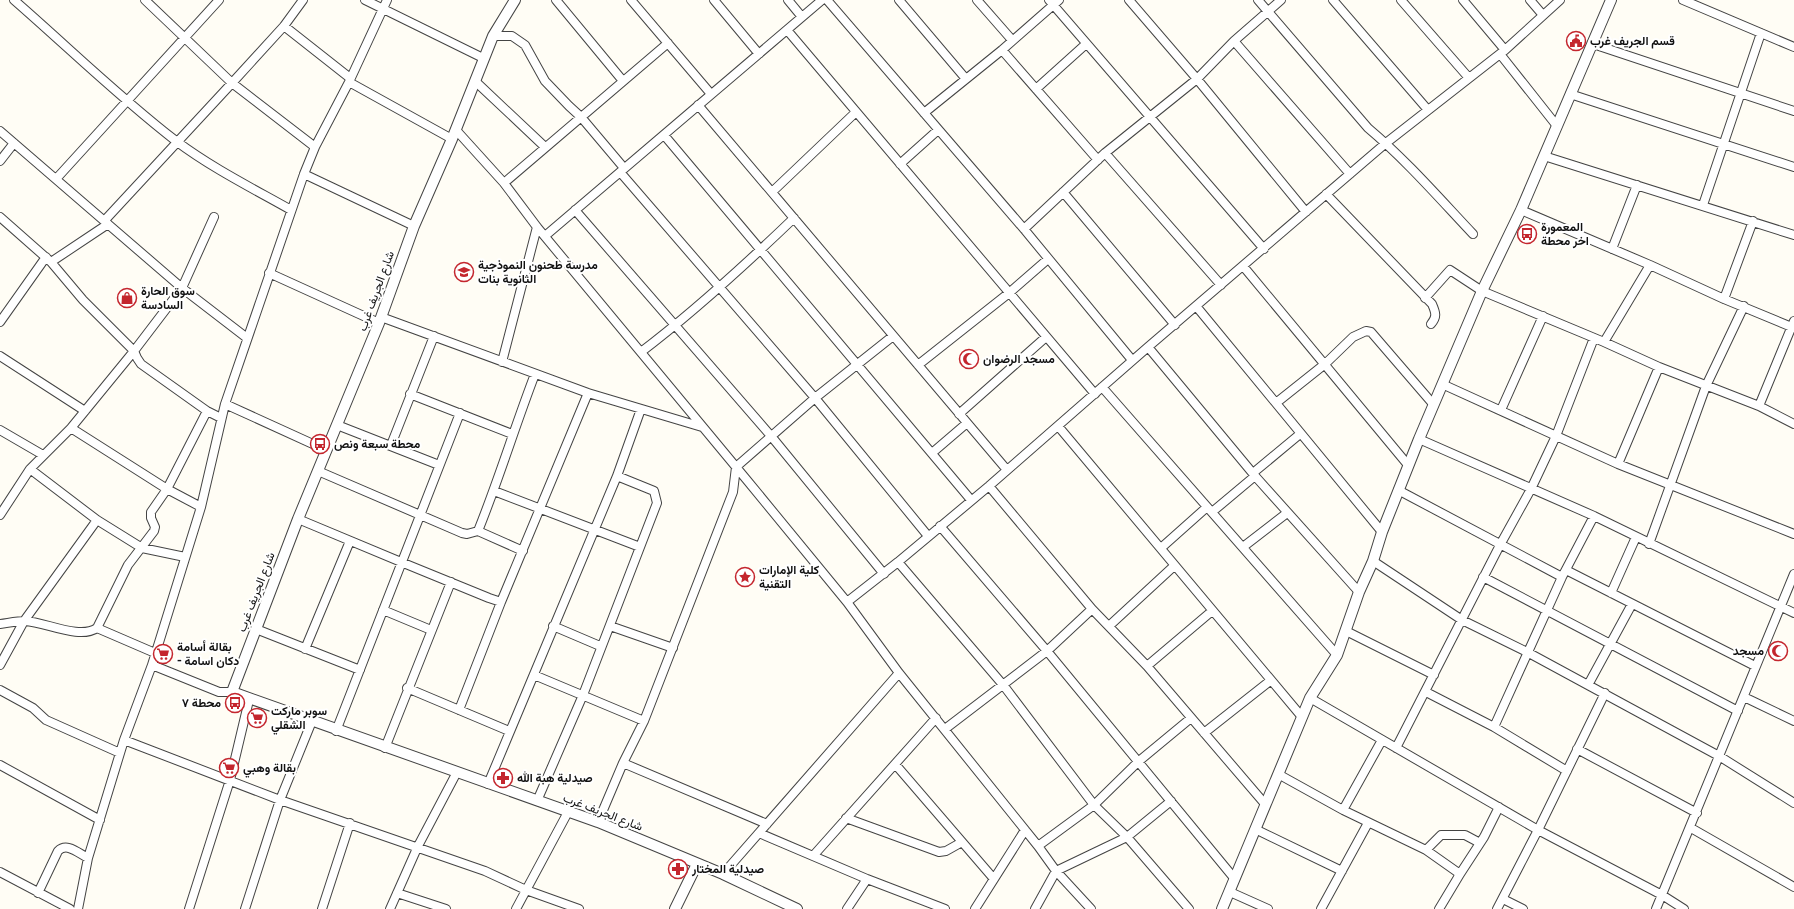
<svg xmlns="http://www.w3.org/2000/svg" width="1794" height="909" font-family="'IBM Plex Serif',Vazirmatn,serif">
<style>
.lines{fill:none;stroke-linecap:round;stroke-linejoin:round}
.minor-casing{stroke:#444;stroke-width:10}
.tertiary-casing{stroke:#444;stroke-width:12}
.minor{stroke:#fff;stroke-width:8}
.tertiary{stroke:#fff;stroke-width:10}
.labels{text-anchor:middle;stroke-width:4;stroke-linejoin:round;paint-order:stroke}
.poi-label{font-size:12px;font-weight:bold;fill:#111;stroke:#fff;text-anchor:start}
.street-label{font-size:12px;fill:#111;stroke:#fff}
</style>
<rect width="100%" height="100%" fill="#fffdf5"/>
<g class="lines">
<defs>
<path id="minor" d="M14 0C68 47 120 98 176 141 212 168 252 188 291 210
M145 0 232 83 315 147
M365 0 483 58
M556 0 623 81
M631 0 711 94
M714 0 759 54
M788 0 802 17
M827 0 1024 229 1132 360
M899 0 966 79
M977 0 1012 40
M1049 0 1264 249
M1129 0 1197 79 1306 212
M1258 0 1368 128C1406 160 1439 198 1473 234
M1333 0 1428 110
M1401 0 1469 78
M1463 0 1505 50
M1530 0 1542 14
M1683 0 1794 47
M284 26 350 78
M787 30 1095 394
M493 36H512L525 45 545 81 569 106 581 117 624 168
M1234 41 1350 174
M1593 44 1794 111
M1002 50 1098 160
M1500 54 1557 126
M475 81 545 147
M349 82 452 139
M1036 89 1086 44
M1570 94 1794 167
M698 105 1007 470
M924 113 1002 50 1059 0
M456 130 504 183 537 227 746 479 847 602 899 673 1038 846 1056 871 1091 909
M0 131 182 288 247 338
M664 135 971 500
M1105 153 1221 285
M1544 156 1794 235
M0 161 14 143
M900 164 938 130
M620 172 815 398 928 536
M304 174 414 226
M56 179 219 0
M504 183 668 43
M772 192 856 112
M1063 192 1175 325
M1326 194 1432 304C1436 313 1437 317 1431 324
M1703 205 1761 33
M575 210 771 436 884 574
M1521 210 1650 265 1724 299 1794 328
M0 217 51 262 83 300 134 351 137 358 141 364 207 411 221 418
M105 220 232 83 284 26 303 0
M1024 229 1105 153 1197 79 1234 41 1281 0
M545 236 822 0
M1612 249 1637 185
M51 262 108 224
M1243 266 1408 465
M269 273 379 323
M1425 298 1450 270 1482 291 1604 342 1659 367 1759 406 1794 424
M1724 299 1753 221
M1196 306 1382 532
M381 317 588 393 702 427
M0 322 46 257
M1604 342 1650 265
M1148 347 1255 476 1359 592
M641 352C695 311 745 265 794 218
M0 356 85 411
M502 362 537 227
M918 365 1009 293 1048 259
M1442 384 1618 464 1794 534
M1102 387 1337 655
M410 394 512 434
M1276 403 1325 364 1353 337 1366 331 1371 332 1433 404
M225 404 326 450
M1759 406 1794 321
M1501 410 1543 316
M959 414 1046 337
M337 425 439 465
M1058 426 1302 717
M71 428 167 489 201 507
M0 430 43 455
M1419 439 1594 516 1794 613
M391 445 434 336
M932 453 967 423
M1618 464 1659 367
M30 469 97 520 142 548 185 557
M318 471 462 533 467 534 478 531 523 551
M1253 473 1300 434
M989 486 1092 609 1147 666 1265 804
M1398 490 1562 577 1594 516
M494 491 640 547
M1212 512 1255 476
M0 515 30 469 71 428 134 351 182 288 214 217
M298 519C362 546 425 572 489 598L501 602
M940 526 1047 651 1234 878
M478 531C499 479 515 426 535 374
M1649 544 1706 386 1744 306
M1243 547 1287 513
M1161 548 1207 507
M1373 561 1462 620 1527 652 1719 756 1794 803
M898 562 1004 686 1094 805 1127 837 1189 909
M1566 570 1755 666
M1483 577 1738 711
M1611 593 1636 537
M847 602 898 562 989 486 1148 347 1386 143 1505 50 1560 0
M383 610 431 630
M0 624C8 623 17 621 25 621 46 622 79 640 97 628L128 565 154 531 155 527 151 518V512L167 489 207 411
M553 626 600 646
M610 626 673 648
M1109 626 1174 566
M97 628 155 653
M256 629 360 670
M1346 631 1434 675
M305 649 350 541
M0 665 24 621 97 520
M152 665 219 692H232
M1147 666 1212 611
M534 675 644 721
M1588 685 1632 604
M407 688 509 731
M0 690 33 708 46 720 55 724 120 753
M1426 692 1494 727 1567 771
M1744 697 1794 721
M1310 698 1538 830 1662 895 1684 909
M459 710 501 602 588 393
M1494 727 1562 577
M945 729 1047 651 1092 609
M336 731 460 413
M1204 733 1270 681
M124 740 280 800 485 871 526 890 579 909
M385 748 451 582
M1396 748 1500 545 1531 489 1556 436 1594 338
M1577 749 1697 813
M623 763 767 824
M895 764 994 879
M0 765 100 820
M1278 774 1343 810 1426 850 1460 874 1439 909
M488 784 617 476 641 409
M537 801 583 695 657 503 654 491 617 476
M1343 810 1382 740
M846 818 939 852 946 851 962 842
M598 822 623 763 644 721 733 492 736 467 815 398 893 336
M1691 828 1794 887
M1255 829 1342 871
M759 833 867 879 945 909
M1038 846 1094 805 1139 761 1191 718
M1426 850 1441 835H1465L1480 843
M813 856 936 718
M0 872 70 909
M723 874 899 673
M1458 877 1484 837 1499 807
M1230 892 1268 909
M38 893 58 851C67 842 78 853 88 858
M397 893 446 909
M1503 899 1523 909
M78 909 88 858 124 740 152 665 201 507 225 404 304 174 315 147 349 82 387 0
M189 909 230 780 249 700
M245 909 280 800 312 721
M322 909 350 823
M390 909 418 846 457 772
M516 909 568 812
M847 909 867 879
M975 909 1025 830
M1035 909 1056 871 1127 837 1171 801
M1321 909 1368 823
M1497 909 1538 830 1605 693
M1656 909 1794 574"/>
<path id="tertiary" d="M515 0 493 36 452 139 414 226 379 323 298 519 232 692 598 822 723 874 797 909
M675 909 697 864
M1222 909 1310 698 1337 655 1359 592 1373 561 1382 532 1419 439 1482 291 1521 210 1611 0"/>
</defs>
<use href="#minor" class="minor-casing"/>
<use href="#tertiary" class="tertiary-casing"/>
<use href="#minor" class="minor"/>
<use href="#tertiary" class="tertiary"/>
</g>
<defs>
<symbol id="civic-ring" viewBox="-11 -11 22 22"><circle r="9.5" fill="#fff" stroke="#c4262e" stroke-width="1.5"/><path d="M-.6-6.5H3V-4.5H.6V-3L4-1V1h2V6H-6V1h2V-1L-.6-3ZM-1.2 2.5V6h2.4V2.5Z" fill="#c4262e"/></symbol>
<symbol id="bus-ring" viewBox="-11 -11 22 22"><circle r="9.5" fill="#fff" stroke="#c4262e" stroke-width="1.5"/><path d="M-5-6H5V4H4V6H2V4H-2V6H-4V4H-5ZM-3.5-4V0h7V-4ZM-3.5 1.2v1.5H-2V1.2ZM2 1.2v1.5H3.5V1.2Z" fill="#c4262e"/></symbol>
<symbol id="school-ring" viewBox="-11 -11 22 22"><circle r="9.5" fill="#fff" stroke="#c4262e" stroke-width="1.5"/><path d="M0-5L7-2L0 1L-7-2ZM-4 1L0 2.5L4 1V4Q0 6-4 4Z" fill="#c4262e"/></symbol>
<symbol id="shop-ring" viewBox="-11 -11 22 22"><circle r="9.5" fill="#fff" stroke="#c4262e" stroke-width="1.5"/><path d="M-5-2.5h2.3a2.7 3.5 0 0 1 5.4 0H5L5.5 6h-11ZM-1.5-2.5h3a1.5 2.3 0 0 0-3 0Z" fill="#c4262e"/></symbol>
<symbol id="mosque-ring" viewBox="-11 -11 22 22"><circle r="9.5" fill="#fff" stroke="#c4262e" stroke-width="1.5"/><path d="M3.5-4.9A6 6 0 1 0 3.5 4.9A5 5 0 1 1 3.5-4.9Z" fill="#c4262e"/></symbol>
<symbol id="sight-ring" viewBox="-11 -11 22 22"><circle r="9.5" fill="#fff" stroke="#c4262e" stroke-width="1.5"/><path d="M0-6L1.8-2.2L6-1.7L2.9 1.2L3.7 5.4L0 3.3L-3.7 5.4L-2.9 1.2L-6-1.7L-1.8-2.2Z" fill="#c4262e"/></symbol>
<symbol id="supermarket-ring" viewBox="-11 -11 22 22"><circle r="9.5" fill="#fff" stroke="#c4262e" stroke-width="1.5"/><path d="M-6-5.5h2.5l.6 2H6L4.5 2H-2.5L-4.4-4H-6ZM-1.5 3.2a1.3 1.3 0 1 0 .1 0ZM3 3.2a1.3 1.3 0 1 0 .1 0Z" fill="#c4262e"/></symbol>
<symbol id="pharmacy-ring" viewBox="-11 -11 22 22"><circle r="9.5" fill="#fff" stroke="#c4262e" stroke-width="1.5"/><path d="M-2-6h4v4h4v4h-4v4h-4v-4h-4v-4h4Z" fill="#c4262e"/></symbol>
</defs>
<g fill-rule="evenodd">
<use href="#civic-ring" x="1565" y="30" width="22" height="22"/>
<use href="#bus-ring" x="1516" y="223" width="22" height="22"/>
<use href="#school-ring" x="453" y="261" width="22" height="22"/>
<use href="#shop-ring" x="116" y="287" width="22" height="22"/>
<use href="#mosque-ring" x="958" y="348" width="22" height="22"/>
<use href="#bus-ring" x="309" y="433" width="22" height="22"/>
<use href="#sight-ring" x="734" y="566" width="22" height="22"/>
<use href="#mosque-ring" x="1767" y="640" width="22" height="22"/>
<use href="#supermarket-ring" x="152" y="643" width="22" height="22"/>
<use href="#bus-ring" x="224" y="692" width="22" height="22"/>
<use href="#supermarket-ring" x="246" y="707" width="22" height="22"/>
<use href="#supermarket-ring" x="218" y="757" width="22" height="22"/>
<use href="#pharmacy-ring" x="492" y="767" width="22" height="22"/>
<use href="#pharmacy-ring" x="667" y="858" width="22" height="22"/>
</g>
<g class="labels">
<g class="poi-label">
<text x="1590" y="45">قسم الجريف غرب</text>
<text x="1541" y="231">المعمورة<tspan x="1541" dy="14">اخر محطة</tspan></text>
<text x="478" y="269">مدرسة طحنون النموذجية<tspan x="478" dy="14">الثانوية بنات</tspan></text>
<text x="141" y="295">سوق الحارة<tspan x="141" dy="14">السادسة</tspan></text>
<text x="983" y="363">مسجد الرضوان</text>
<text x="334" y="448">محطة سبعة ونص</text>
<text x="759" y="574">كلية الإمارات<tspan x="759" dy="14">التقنية</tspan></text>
<text x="177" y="651">بقالة أسامة<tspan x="177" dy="14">- دكان اسامة</tspan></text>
<text x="1764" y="655" text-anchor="end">مسجد</text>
<text x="221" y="707" text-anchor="end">محطة ٧</text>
<text x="271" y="715">سوبر ماركت<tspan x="271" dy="14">الشقلي</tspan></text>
<text x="243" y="772">بقالة وهبي</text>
<text x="517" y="782">صيدلية هبة الله</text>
<text x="692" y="873">صيدلية المختار</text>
</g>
<g class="street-label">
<text transform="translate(376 291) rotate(-70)" y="4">شارع الجريف غرب</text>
<text transform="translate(256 592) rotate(-69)" y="4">شارع الجريف غرب</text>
<text transform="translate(603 812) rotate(21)" y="4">شارع الجريف غرب</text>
</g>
</g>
</svg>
